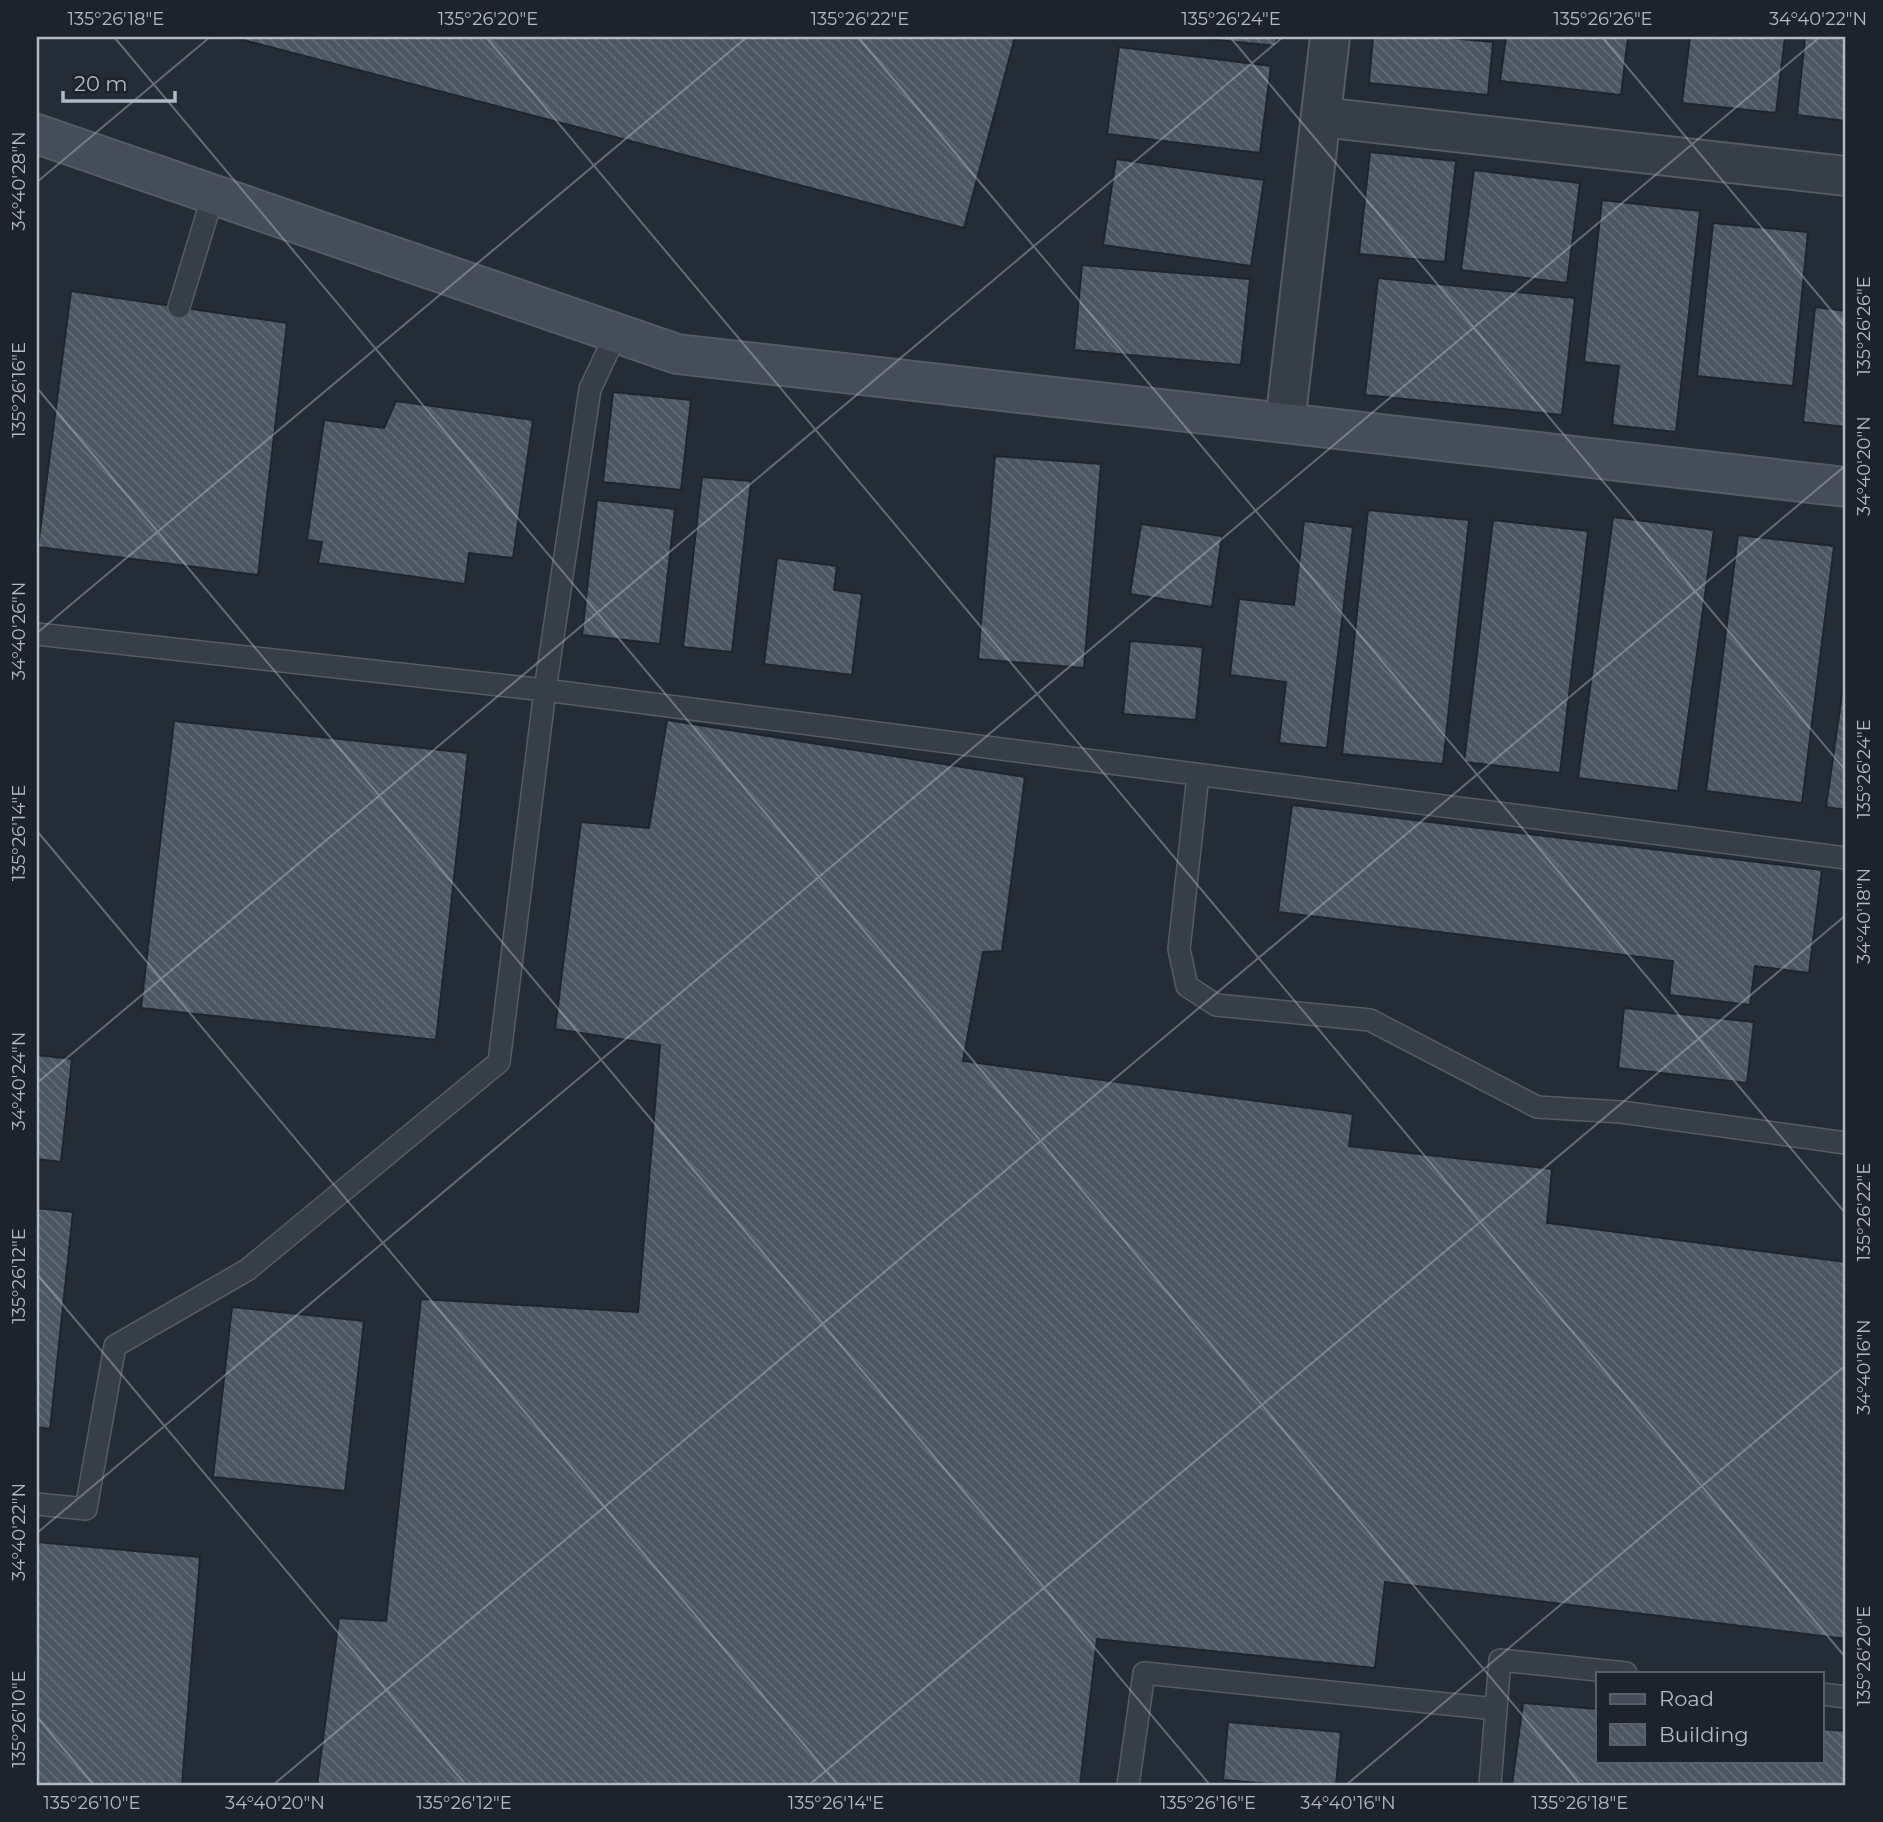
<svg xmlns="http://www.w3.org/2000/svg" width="1883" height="1822" font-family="Montserrat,sans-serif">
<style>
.building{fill:url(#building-back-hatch);stroke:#1e252f;stroke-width:2}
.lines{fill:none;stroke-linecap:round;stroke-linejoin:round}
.lane-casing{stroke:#545c66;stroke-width:24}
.street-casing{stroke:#545c66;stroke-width:42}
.secondary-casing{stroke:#545c66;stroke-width:42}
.lane{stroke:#363e48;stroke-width:21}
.street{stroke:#363e48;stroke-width:38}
.secondary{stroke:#454d5b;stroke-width:38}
.ticks{fill:none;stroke:#b1b9c4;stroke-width:2;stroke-opacity:0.45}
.neatline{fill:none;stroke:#b1b9c4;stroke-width:2.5}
.ticks-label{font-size:18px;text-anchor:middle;fill:#b1b9c4}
</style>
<defs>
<pattern id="building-back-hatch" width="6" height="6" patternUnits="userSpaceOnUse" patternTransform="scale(1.75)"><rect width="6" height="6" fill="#4b5663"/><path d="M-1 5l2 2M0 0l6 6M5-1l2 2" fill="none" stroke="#636c78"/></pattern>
</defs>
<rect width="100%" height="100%" fill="#232c37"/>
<path class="building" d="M232 37H1015L964 228Z
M1188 37H1277L1276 46Z
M1373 37H1440L1493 42 1488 95 1369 83Z
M1506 37H1628L1621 95 1500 81Z
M1690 37H1785L1776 113 1682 103Z
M1805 37H1846V121L1797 115Z
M1119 47 1271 66 1260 153 1107 134Z
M1370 152 1456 161 1445 262 1359 254Z
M1116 159 1264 180 1251 266 1103 245Z
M1474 170 1580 183 1567 283 1461 270Z
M1602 200 1700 211 1676 432 1612 425 1619 366 1584 362Z
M1713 223 1808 232 1793 386 1697 376Z
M1082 265 1250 279 1241 365 1074 350Z
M1378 278 1575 298 1562 415 1365 395Z
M71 291 287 323 258 575 38 547Z
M1815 307 1846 311V427L1803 422Z
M613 392 691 400 681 490 603 482Z
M396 401 533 420 513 558 469 553 465 584 318 563 322 542 307 540 324 420 384 428Z
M995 456 1101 464 1084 668 978 659Z
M702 477 751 481 732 652 683 647Z
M597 500 675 509 660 644 582 635Z
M1368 510 1469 520 1443 764 1342 754Z
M1613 517 1714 530 1678 791 1578 778Z
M1493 520 1588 531 1560 773 1464 762Z
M1304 521 1353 527 1327 748 1279 743 1286 682 1230 675 1239 599 1294 605Z
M1141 524 1222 536 1212 607 1130 594Z
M1738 535 1834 546 1802 803 1706 791Z
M777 558 837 566 834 590 862 594 852 675 764 664Z
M1130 641 1203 647 1196 720 1123 714Z
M1846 666V810L1826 807Z
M667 720 1025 777 1002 951 983 952 963 1061 1353 1114 1349 1146 1552 1169 1547 1223 1846 1262V1639L1385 1582 1375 1668 1097 1639 1080 1785H317L339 1618 386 1621 421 1299 638 1312 660 1045 555 1029 581 822 649 828Z
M174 721 468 753 436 1040 141 1008Z
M1292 805 1822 870 1809 973 1755 966 1750 1005 1669 995 1673 961 1278 912Z
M1624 1008 1754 1022 1747 1083 1618 1068Z
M37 1055 72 1059 61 1162 37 1159Z
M37 1208 73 1212 50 1429 37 1427Z
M232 1307 364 1321 345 1491 213 1477Z
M37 1542 200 1557 182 1785H37Z
M1523 1703 1598 1709V1761H1822V1729L1846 1731V1785H1512Z
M1228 1722 1341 1732 1336 1785H1285L1223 1780Z"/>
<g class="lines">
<defs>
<path id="lane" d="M179 307 213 195
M37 634 545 690 1846 858
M1198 775 1179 949 1187 986 1216 1005 1370 1020 1537 1107 1621 1112 1846 1143
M37 1504 86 1509 115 1346 247 1270 499 1062 545 690 590 389 616 334
M1822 1694 1846 1697
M1128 1785 1144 1673 1496 1709
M1490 1785 1500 1660 1626 1673"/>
<path id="street" d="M1321 117 1846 176
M1285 423 1330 37"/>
<path id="secondary" d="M37 134 677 354 1846 487"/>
</defs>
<use href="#lane" class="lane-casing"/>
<use href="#street" class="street-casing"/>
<use href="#secondary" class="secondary-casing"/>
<use href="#lane" class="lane"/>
<use href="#street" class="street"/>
<use href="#secondary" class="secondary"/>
</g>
<path class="ticks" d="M114 37 1581 1785M486 37 1846 1658M858 37 1846 1214M1230 37 1846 771M1602 37 1846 328M37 182 210 37M37 388 1210 1785M37 633 747 37M37 831 838 1785M37 1083 1283 37M37 1274 466 1785M37 1533 1820 37M37 1717 94 1785M273 1785 1846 465M809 1785 1846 915M1346 1785 1846 1365"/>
<rect width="1883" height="1822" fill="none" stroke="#1c232d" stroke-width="77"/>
<rect x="1596" y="1672" width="228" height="91" fill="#1c232d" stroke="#585f69" stroke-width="2"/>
<rect x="1610" y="1694" width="35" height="10" fill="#454d5b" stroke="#585f69" stroke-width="2"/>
<text x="1659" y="1706" font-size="21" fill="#b1b9c4">Road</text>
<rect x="1610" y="1724" width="35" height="21" fill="url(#building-back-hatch)" stroke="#585f69" stroke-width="2"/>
<text x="1659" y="1742" font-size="21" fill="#b1b9c4">Building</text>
<path d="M63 91v10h112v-10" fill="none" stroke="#b1b9c4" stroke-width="3.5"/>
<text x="74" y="91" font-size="21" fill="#b1b9c4" stroke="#1c232d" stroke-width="5" paint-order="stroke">20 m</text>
<rect x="38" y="38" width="1806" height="1746" class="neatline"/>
<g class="ticks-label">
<text x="116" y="25">135°26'18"E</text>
<text x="488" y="25">135°26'20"E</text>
<text x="860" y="25">135°26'22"E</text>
<text x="1231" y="25">135°26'24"E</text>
<text x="1603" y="25">135°26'26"E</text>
<text x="1818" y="25">34°40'22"N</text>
<text transform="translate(19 181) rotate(-90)" y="6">34°40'28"N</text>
<text transform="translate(1864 326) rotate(-90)" y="6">135°26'26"E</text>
<text transform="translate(19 390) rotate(-90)" y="6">135°26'16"E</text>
<text transform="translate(1864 466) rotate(-90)" y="6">34°40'20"N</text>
<text transform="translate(19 631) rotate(-90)" y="6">34°40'26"N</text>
<text transform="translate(1864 769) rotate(-90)" y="6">135°26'24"E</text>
<text transform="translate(19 833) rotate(-90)" y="6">135°26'14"E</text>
<text transform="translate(1864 916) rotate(-90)" y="6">34°40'18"N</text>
<text transform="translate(19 1081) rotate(-90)" y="6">34°40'24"N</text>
<text transform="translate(1864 1212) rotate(-90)" y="6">135°26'22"E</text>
<text transform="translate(19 1276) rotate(-90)" y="6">135°26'12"E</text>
<text transform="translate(1864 1367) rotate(-90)" y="6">34°40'16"N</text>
<text transform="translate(19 1532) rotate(-90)" y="6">34°40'22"N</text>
<text transform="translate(1864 1656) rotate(-90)" y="6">135°26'20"E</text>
<text transform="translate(19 1719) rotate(-90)" y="6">135°26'10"E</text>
<text x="92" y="1809">135°26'10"E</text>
<text x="275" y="1809">34°40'20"N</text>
<text x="464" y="1809">135°26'12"E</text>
<text x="836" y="1809">135°26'14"E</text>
<text x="1208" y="1809">135°26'16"E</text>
<text x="1348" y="1809">34°40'16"N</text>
<text x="1580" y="1809">135°26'18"E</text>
</g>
</svg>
